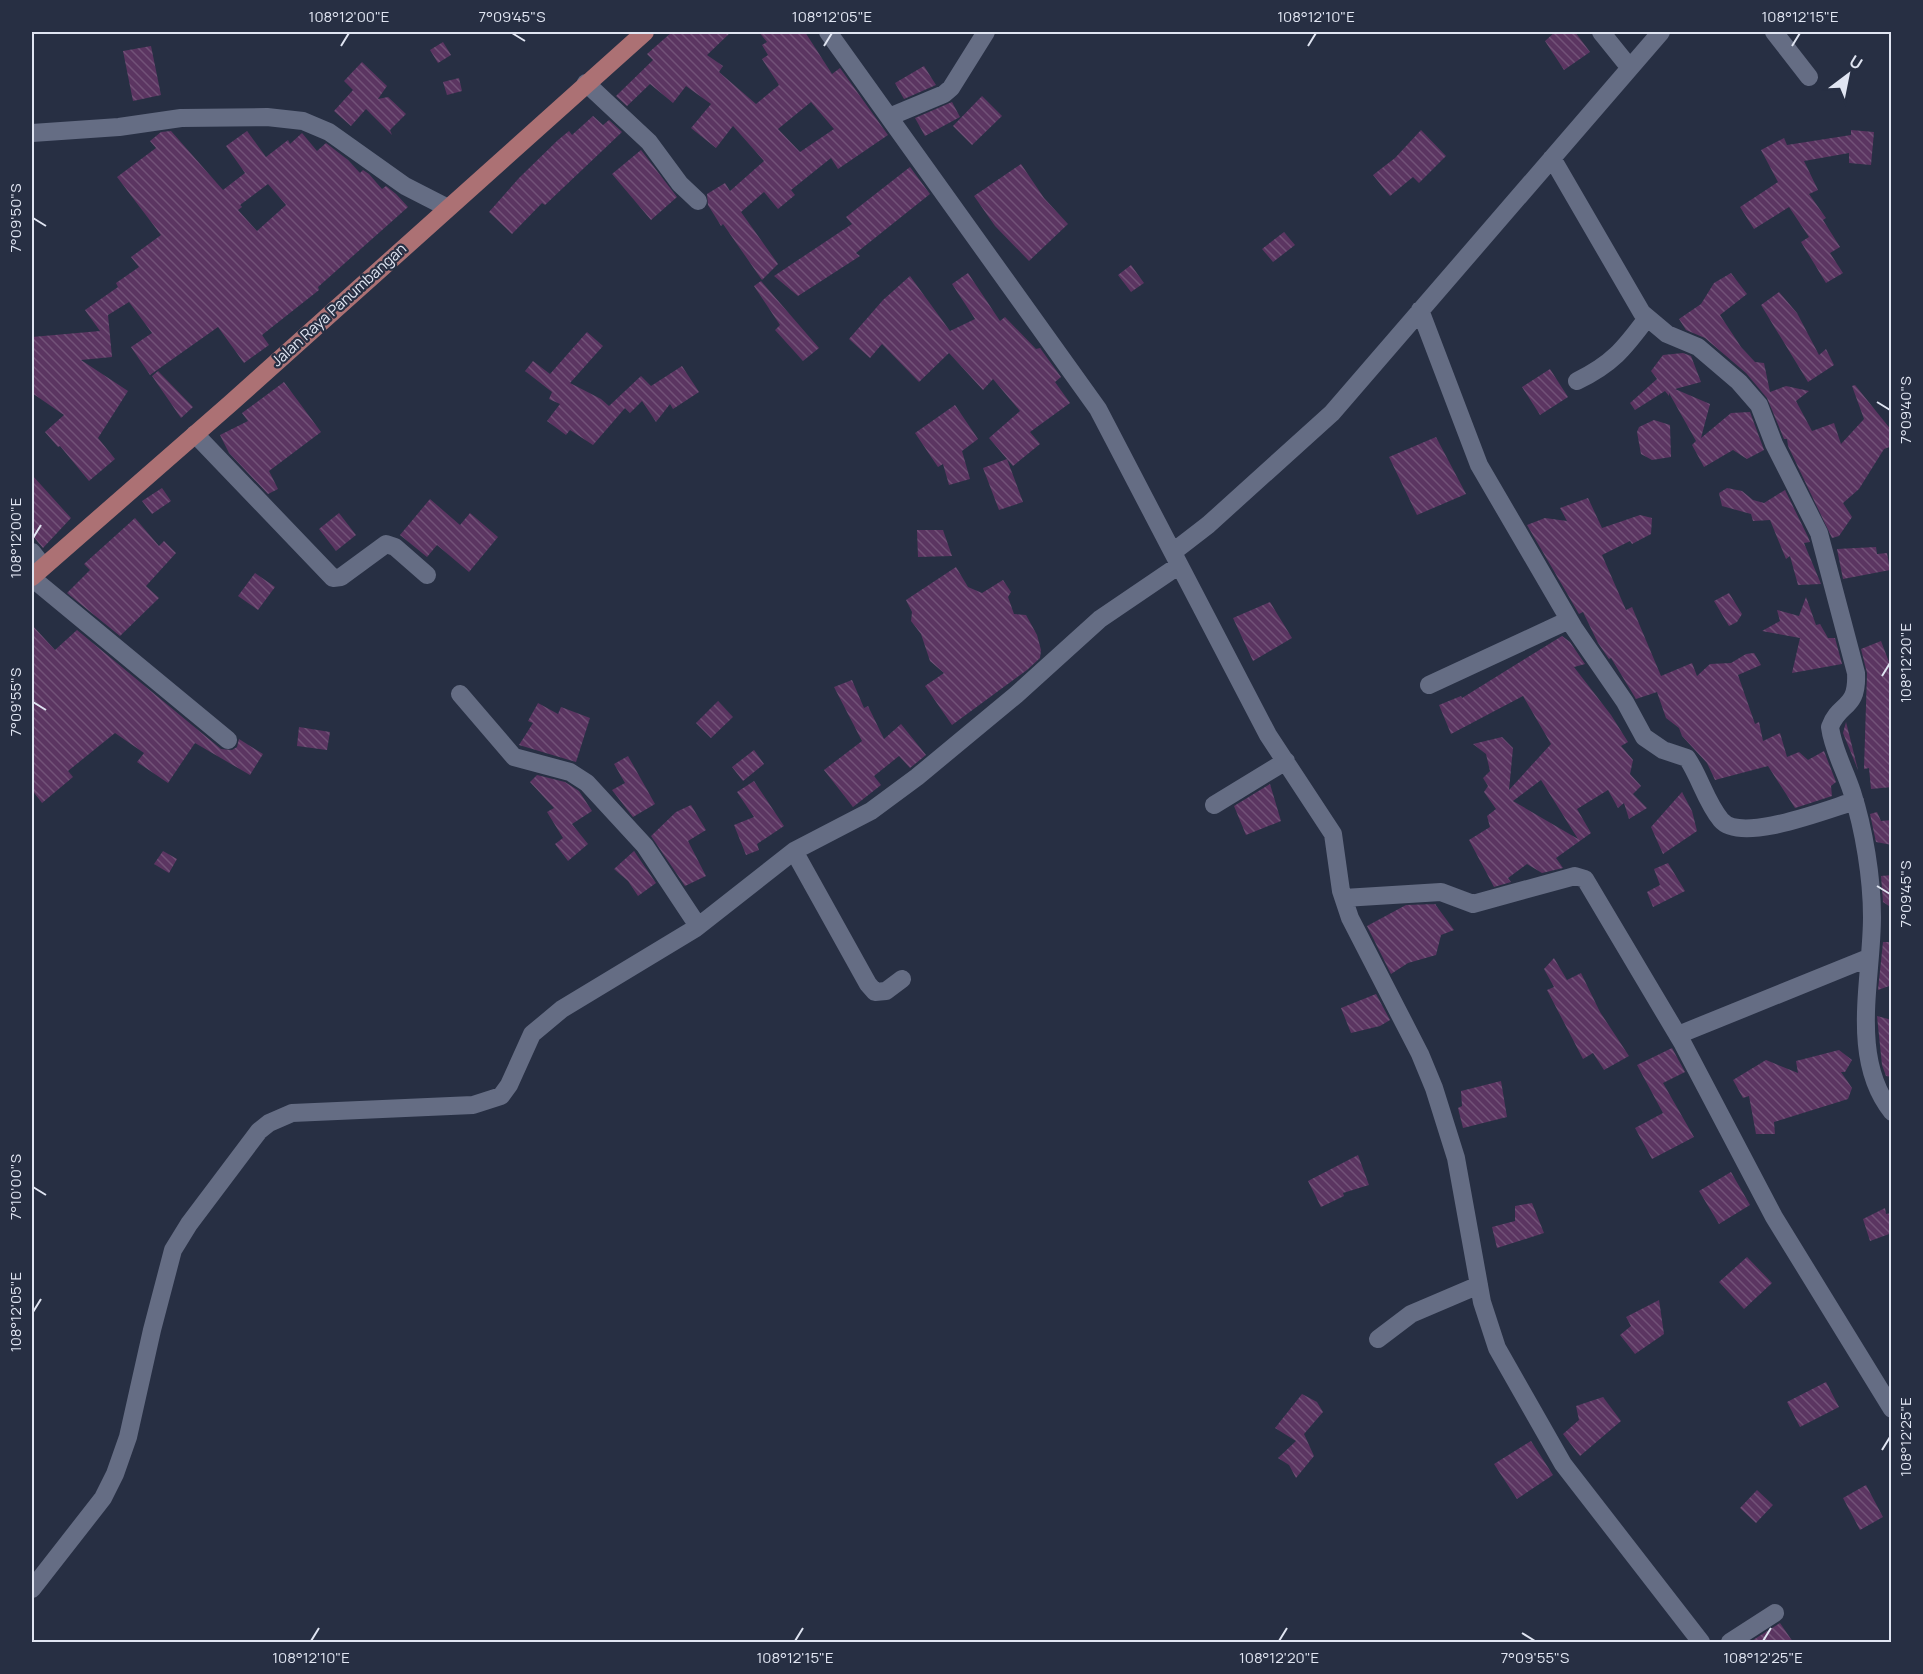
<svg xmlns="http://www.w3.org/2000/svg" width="1923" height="1674" font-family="Manrope,sans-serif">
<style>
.building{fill:url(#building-back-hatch);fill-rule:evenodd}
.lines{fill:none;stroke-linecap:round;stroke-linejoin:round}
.minor{stroke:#656d84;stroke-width:18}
.major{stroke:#ac7174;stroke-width:18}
.ticks{fill:none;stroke:#e0e5f2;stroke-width:2}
.labels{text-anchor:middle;stroke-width:4.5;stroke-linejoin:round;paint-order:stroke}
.street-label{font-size:15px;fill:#e0e5f2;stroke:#272f43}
.neatline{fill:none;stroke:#e0e5f2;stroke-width:2}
.ticks-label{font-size:15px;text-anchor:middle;fill:#e0e5f2}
</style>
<defs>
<pattern id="building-back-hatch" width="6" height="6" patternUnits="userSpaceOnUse" patternTransform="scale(1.5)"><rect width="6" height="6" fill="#5b3561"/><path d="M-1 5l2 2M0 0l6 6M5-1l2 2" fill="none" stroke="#725278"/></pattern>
</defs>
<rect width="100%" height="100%" fill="#272f43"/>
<path class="building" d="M672 32H731L707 55 723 66 719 72 756 104 779 85 762 59 768 55 762 45 767 42 759 32H805L832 74 840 68 888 135 838 169 831 158 791 190 795 195 778 209 764 192 741 212 778 264 762 280 723 224 721 226 708 205 707 194 725 183 730 191 764 161 733 126 716 148 691 128 711 104 686 86 673 103 650 84 627 106 616 96 653 60 647 54ZM811 102 834 129 800 152 778 129Z
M1555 32H1575L1590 52 1564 70 1545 41Z
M443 42 451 55 438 63 430 50Z
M151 46 161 95 133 101 123 51Z
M362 62 387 86 378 99 388 97 406 114 390 130 392 135 366 109 351 126 334 111 353 90 344 81Z
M924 66 936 85 904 99 895 83Z
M459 78 462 91 447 95 443 82Z
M982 96 1002 116 972 145 953 126Z
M952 102 960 117 925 136 915 118Z
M593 116 603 125 609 120 622 132 545 205 542 203 512 234 489 212 519 178 558 140 569 131 572 135Z
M1421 130 1446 156 1419 183 1413 177 1390 196 1373 175 1395 158Z
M1851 130 1874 132 1871 165 1849 163V153L1804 161 1818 190 1809 194 1826 218 1823 220 1840 247 1830 253 1843 273 1826 283 1801 242 1809 237 1789 207 1754 229 1740 207 1778 182 1761 150 1784 138 1787 145 1851 135Z
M171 131 223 190 245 173 226 146 247 131 266 157 288 140 290 144 302 133 317 151 326 143 348 160 360 173 363 170 369 174 382 189 386 186 396 194 408 207 318 287 319 290 262 335 269 345 244 363 218 327 150 375 131 347 152 333 129 302 108 315 112 357 81 360 128 391 98 438 115 459 89 481 60 446 58 447 45 432 64 415 32 393V337L100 331 85 310 118 287 116 283 139 267 131 257 161 235 117 177 156 148 150 141 161 132ZM268 184 286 205 257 231 238 210 242 207 240 205Z
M641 150 677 197 651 220 612 174Z
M1021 164 1044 198 1068 224 1029 261 995 226 974 196Z
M910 167 930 194 856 253 860 256 798 296 774 276 852 224 846 217Z
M1284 232 1295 245 1273 262 1262 249Z
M1131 265 1144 283 1131 292 1118 275Z
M968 273 1000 321 1005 317 1036 349 1040 348 1061 377 1055 382 1070 403 1030 432 1040 444 1013 466 989 438 1020 411 993 379 983 390 949 353 919 382 882 344 870 358 849 339 883 300 910 276 950 331 975 319 952 284Z
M1731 273 1747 294 1720 315 1741 347 1755 362 1764 363 1770 392 1786 386 1809 391 1796 401 1812 431 1834 423 1841 444 1864 419 1852 386 1855 385 1892 431V446L1884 449 1859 489 1843 503 1852 517 1839 536 1832 538 1788 446 1787 439H1784L1767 398 1746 373 1705 338 1686 330 1679 319 1701 304 1714 283Z
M761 281 819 348 803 361 775 330 780 325 754 286Z
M1779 292 1797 313 1819 355 1826 349 1834 365 1808 382 1761 305Z
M587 332 603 346 570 383 601 399 609 406 641 376 651 386 682 366 699 392 673 409 670 404 656 422 642 401 630 413 625 408 593 445 570 430 566 435 547 421 560 404 549 399 552 392 525 371 533 361 550 374Z
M1683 353 1691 356 1701 382 1675 389 1710 404 1701 438 1731 413 1750 412 1764 450 1747 459 1733 450 1704 467 1692 445 1696 441 1669 393V396L1665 391 1635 410 1630 403 1657 379 1651 371 1663 355Z
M1550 369 1568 397 1540 415 1522 387Z
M158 371 193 407 181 418 152 376Z
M284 382 321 432 269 471 278 489 268 494 229 453 220 435 248 421 242 413Z
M955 405 978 439 962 451 970 479 949 485 943 464 938 467 915 433Z
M1654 420 1670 425 1671 457 1652 460 1641 454 1637 432 1639 427Z
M1436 437 1466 494 1417 515 1389 457Z
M1007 459 1023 502 999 510 983 468Z
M32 475 71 518 43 548 32 535Z
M162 488 171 501 152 514 142 501Z
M1727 488 1742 491 1753 500 1764 503 1785 490 1808 537 1810 542 1804 543 1821 584 1798 585 1790 556 1786 559 1770 520 1753 521 1751 514 1722 506 1719 493Z
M1588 498 1602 528 1640 515 1652 518 1651 534 1632 544 1630 541 1602 555 1626 610 1632 607 1661 676 1692 663 1697 676 1710 664 1731 663 1746 654 1754 653 1761 665 1738 675 1755 724 1759 722 1763 741 1780 733 1787 757 1799 752 1808 760 1824 751 1836 782 1831 786 1832 796 1795 808 1768 766 1715 780 1707 763 1682 736 1679 728 1666 718 1657 692 1636 699 1611 658 1609 659 1598 643 1583 612 1579 614 1527 525 1545 518 1567 521 1560 508Z
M430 499 460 525 470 513 498 537 469 572 437 545 427 557 400 535Z
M339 513 356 535 336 551 319 529Z
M135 518 159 546 164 541 176 553 146 586 159 598 120 636 67 593 90 570 84 564Z
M917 530H943L952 556 918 557Z
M1876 547 1877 554 1887 553 1890 570 1843 579 1837 549Z
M956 567 968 587 982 593 1003 580 1011 592 1008 597 1014 614 1026 615 1037 635 1041 650 1040 658 1027 670 952 725 925 686 944 673 930 661 921 634 911 621 912 612 906 600Z
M255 573 275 587 258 610 238 596Z
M1729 593 1742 614 1737 622 1729 626 1714 601Z
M1806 597 1816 625 1820 624 1828 638H1835L1842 664 1792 673 1800 638 1762 631 1780 621 1777 610 1799 616Z
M1270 602 1292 638 1253 661 1233 618Z
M32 625 55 650 77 630 221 749 232 750 237 747 239 739 263 754 250 775 195 743 168 783 137 762 144 753 115 733 68 771 73 777 42 803 32 790Z
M1562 636 1570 642 1585 664 1574 667 1611 715 1628 742 1621 746 1633 760 1630 774 1641 786 1633 794 1647 808 1629 819 1624 803 1618 808 1608 790 1577 809 1591 833 1556 858 1563 868 1542 873 1527 864 1508 878 1511 882 1494 887 1469 840 1490 827 1487 816 1496 809 1484 792 1488 786 1483 778 1490 771 1486 754 1473 744 1502 737 1513 748 1509 790 1551 744 1523 696 1451 734 1439 705 1461 696 1462 698ZM1541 780 1578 839 1513 801Z
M1881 641 1892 670V787L1871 789 1869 768 1864 769 1867 673 1861 649Z
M852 680 864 708 868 706 884 739 901 724 926 755 910 768 899 756 874 776 881 785 853 807 824 770 862 741 834 687Z
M718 701 733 717 711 738 696 723Z
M538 703 558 714 561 707 590 718 576 762 519 745 533 723 528 721Z
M1846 722 1858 770 1843 733Z
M299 727 330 732 327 750 297 746Z
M754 750 764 764 743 781 732 767Z
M628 756 655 804 633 817 612 790 625 783 614 764Z
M537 775 565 782 579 791 592 811 572 824 588 844 568 861 555 844 563 838 547 812 554 808 530 782Z
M754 781 784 826 757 844 759 850 746 855 734 825 754 817 737 792Z
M1270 784 1281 821 1246 835 1234 806Z
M1682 792 1692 811 1697 831 1663 854 1651 827Z
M691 805 706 830 688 841 706 876 685 886 651 836 676 812Z
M1877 812 1881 821 1892 820V845L1876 842 1870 814Z
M163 851 177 859 169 873 154 864Z
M634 851 656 883 638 896 628 881 614 869Z
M1668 863 1685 891 1653 907 1647 892 1660 885 1654 869Z
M1892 875V908L1883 902 1881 876Z
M1435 904 1454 930 1441 935 1436 955 1408 963 1391 974 1367 926 1406 905 1437 904Z
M1883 942H1892V985L1878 990Z
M1554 958 1567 980 1581 973 1600 1012 1629 1056 1604 1070 1593 1053 1583 1059 1547 990 1554 987 1544 969Z
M1376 994 1390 1020 1380 1026 1351 1033 1341 1008Z
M1877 1016 1892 1020V1077L1886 1076 1882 1065Z
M1672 1048 1685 1072 1663 1083 1694 1137 1652 1159 1635 1128 1663 1113 1637 1065Z
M1839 1050 1852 1060 1845 1072H1841L1852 1088 1848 1099 1774 1122 1775 1134H1756L1749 1096 1743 1098 1733 1080 1766 1060 1798 1073 1796 1061Z
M1501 1081 1507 1117 1463 1128 1458 1108 1462 1106 1461 1091Z
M1358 1155 1369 1185 1343 1193 1344 1196 1321 1207 1308 1181Z
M1731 1172 1750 1205 1719 1224 1699 1191Z
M1532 1203 1544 1233 1497 1248 1492 1227 1515 1221V1206Z
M1885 1208 1886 1214 1892 1213V1233L1870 1241 1863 1219Z
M1747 1257 1772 1283 1744 1309 1719 1282Z
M1659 1300 1664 1334 1635 1354 1620 1335 1631 1326 1626 1317Z
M1826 1382 1839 1407 1800 1427 1787 1402Z
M1302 1394 1317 1402 1323 1412 1304 1434 1314 1456 1296 1478 1289 1465 1278 1458 1296 1441 1275 1428Z
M1603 1397 1621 1421 1580 1456 1563 1434 1579 1420 1576 1406Z
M1531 1441 1553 1475 1517 1499 1494 1464Z
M1866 1485 1883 1517 1860 1530 1843 1498Z
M1757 1490 1773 1505 1756 1523 1740 1508Z
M1780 1623 1793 1642H1750Z"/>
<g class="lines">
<path class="minor" d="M828 32 1098 409 1268 735 1333 834 1341 891 1350 918 1420 1054 1434 1088 1456 1158 1482 1302 1497 1348 1563 1464 1701 1642
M1601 32 1630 68
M1774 32 1809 77
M586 83 649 142 680 184 698 201
M889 117 944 94 951 88 986 32
M32 133 119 127 181 118 267 117 303 121 329 132 405 186 446 207
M1552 158 1642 313 1667 334 1698 347 1739 382 1759 405 1774 444 1819 533 1856 673C1858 710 1839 702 1830 727 1833 750 1845 770 1852 792 1864 829 1872 878 1872 917 1872 980 1849 1058 1892 1112
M1420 310 1479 465 1574 628 1625 702 1644 737 1663 750 1687 758C1700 777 1706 802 1721 820 1741 844 1828 809 1855 801
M1577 381C1612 364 1624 349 1647 318
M195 434 333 578 341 577 386 544 395 547 427 575
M32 552 43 566
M1173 552 1208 525 1332 413 1661 32
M32 578 228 740
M1429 685 1569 620
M460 694 514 757 570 772 587 783 645 846 698 926
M1214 805 1286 761
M794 851 868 984 875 992 886 991 902 979
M1344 898 1441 892 1473 904 1575 876 1585 879 1683 1044 1774 1217 1892 1409
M1678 1035 1868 958
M1378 1339 1411 1314 1479 1285
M32 1589 103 1498 115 1474 128 1437 152 1330 173 1250 189 1224 259 1131 269 1123 292 1113 473 1105 501 1096 509 1085 532 1034 562 1009 696 928 794 851 871 811 917 777 1016 695 1100 619 1178 566
M1730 1642 1775 1613"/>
<path class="major" d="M32 577 231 403 645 32"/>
</g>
<path class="ticks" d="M512 33 525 41M341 46 349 33M824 46 832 33M1308 46 1316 33M1792 46 1800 33M33 218 46 226M1877 402 1890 410M33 538 41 525M1882 676 1890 663M33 702 46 710M1877 886 1890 894M33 1187 46 1195M33 1312 41 1299M1882 1450 1890 1437M1522 1633 1535 1641M311 1641 319 1628M795 1641 803 1628M1279 1641 1287 1628M1763 1641 1771 1628"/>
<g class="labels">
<g class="street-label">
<text transform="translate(339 305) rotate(-42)" y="5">Jalan Raya Panumbangan</text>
</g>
</g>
<rect width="1923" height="1674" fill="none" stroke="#272f43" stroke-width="66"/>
<g transform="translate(1848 75) rotate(32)" stroke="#272f43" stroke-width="4.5" paint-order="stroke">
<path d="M0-4.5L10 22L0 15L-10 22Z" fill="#e0e5f2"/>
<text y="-9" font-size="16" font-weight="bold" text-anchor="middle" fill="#e0e5f2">U</text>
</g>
<rect x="33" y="33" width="1857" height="1608" class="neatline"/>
<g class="ticks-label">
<text x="349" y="22">108°12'00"E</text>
<text x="512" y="22">7°09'45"S</text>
<text x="832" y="22">108°12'05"E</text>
<text x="1316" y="22">108°12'10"E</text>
<text x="1800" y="22">108°12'15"E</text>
<text transform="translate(16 218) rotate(-90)" y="5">7°09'50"S</text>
<text transform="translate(1906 410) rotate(-90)" y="5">7°09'40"S</text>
<text transform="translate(16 538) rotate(-90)" y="5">108°12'00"E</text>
<text transform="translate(1906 663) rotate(-90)" y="5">108°12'20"E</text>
<text transform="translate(16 702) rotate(-90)" y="5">7°09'55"S</text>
<text transform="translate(1906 894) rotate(-90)" y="5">7°09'45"S</text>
<text transform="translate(16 1187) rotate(-90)" y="5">7°10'00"S</text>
<text transform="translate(16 1312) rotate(-90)" y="5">108°12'05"E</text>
<text transform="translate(1906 1437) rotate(-90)" y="5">108°12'25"E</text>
<text x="311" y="1663">108°12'10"E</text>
<text x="795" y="1663">108°12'15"E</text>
<text x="1279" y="1663">108°12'20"E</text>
<text x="1535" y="1663">7°09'55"S</text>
<text x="1763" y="1663">108°12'25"E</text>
</g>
</svg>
